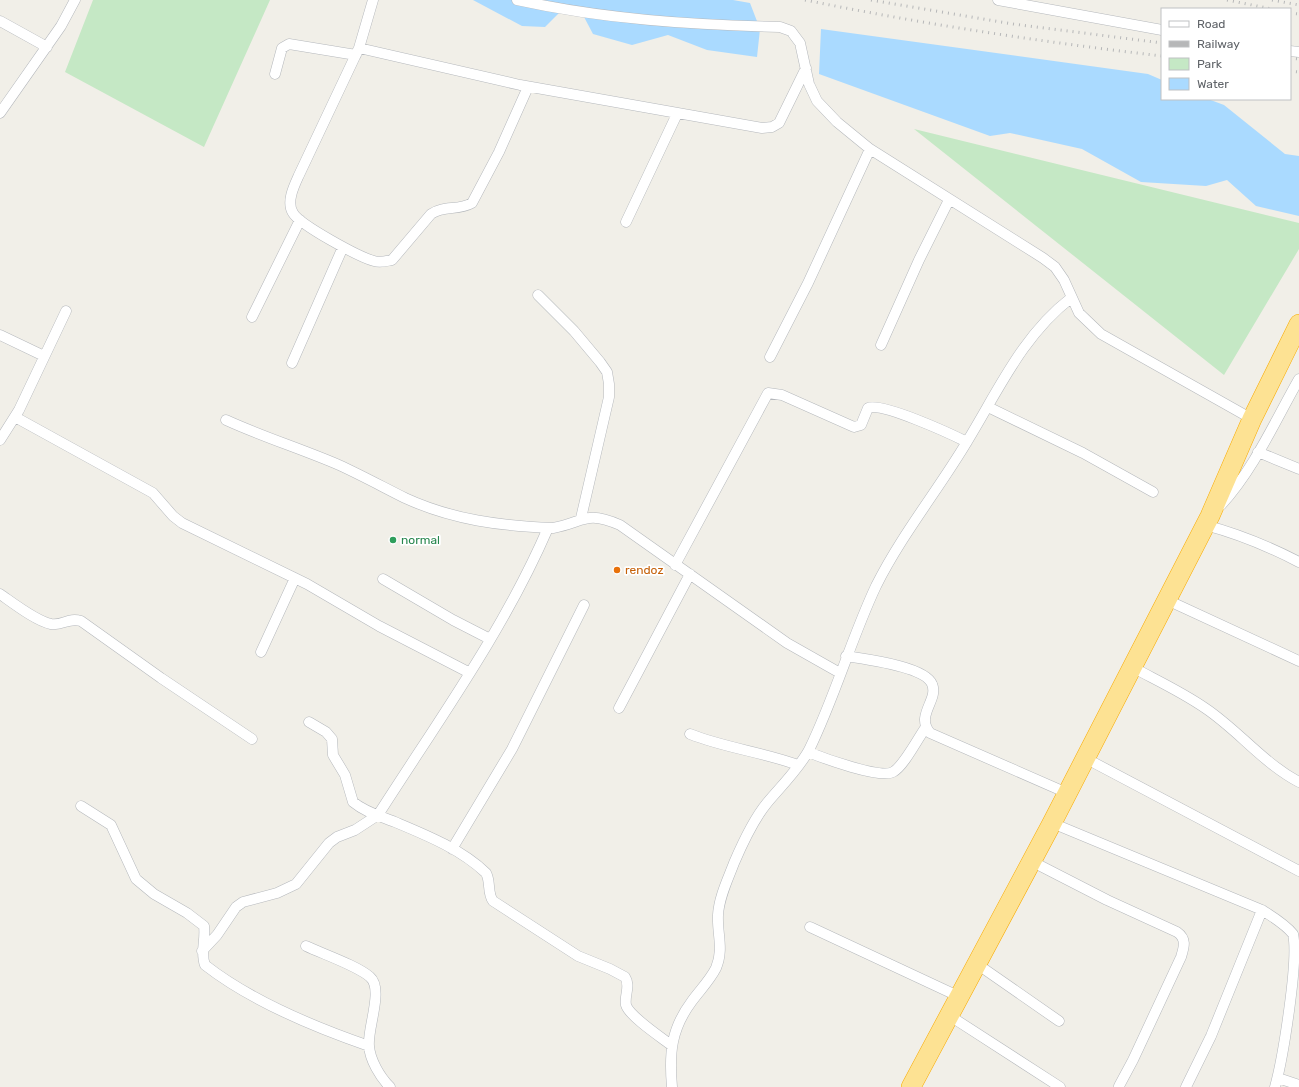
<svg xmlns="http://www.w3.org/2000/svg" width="1299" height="1087" font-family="Rubik,sans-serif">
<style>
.green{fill:#c5e8c5}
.water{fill:#aadaff}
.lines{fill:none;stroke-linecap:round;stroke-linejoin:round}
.street-casing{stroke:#b5b8bc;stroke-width:11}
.highway-casing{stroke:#f9ab00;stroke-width:20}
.street{stroke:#fff;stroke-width:10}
.highway{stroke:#fde293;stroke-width:19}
.rail{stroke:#b6b7b8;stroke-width:3;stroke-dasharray:1 5;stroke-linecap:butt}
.leisure-dot{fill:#2e9e5b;stroke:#fff;stroke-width:1.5}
.food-dot{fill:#e8710a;stroke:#fff;stroke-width:1.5}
.labels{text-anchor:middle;stroke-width:3.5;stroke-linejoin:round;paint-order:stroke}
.leisure-label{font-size:12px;fill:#27864d;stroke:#fff;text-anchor:start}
.food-label{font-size:12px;fill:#c56008;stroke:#fff;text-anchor:start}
</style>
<rect width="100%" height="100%" fill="#f1efe8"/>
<path class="green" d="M93 0H270L204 147 65 72Z
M914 129 1299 223V249L1224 375Z"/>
<path class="water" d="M473 0H733L750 3 760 29 757 57 707 50 668 35 632 45 593 34 583 15 566 6 545 27 522 26Z
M821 29 1148 74 1162 80V99H1208L1224 105 1285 154 1299 156V216L1256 206 1227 180 1206 186 1141 182 1082 149 1010 133 990 136 819 74Z"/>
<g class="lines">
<defs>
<path id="street" d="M373 0 359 48 299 175C294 186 286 202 293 213 300 225 359 257 374 261 381 263 386 261 392 260L431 214C444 205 458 211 472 203L499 152 528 87
M517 0C603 19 692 25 780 27L791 31 800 43 809 84 817 101 837 122 870 149 1043 258 1055 267 1064 280 1079 313 1101 334 1252 419
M998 0 1162 30
M0 21 47 47
M359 48 520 85 762 128 772 127 779 123 806 68
M1290 51 1299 52
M275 74 282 48 289 44 356 55
M0 113 61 26 75 0
M626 222 677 114
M538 295 574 331 600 362 607 372 609 384V397L581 518
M252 317 300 220
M0 335 44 356
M881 345 919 260 949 200
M770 357 808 283 870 149
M292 363 343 247
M988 407 1083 453 1153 492
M15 417 153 493 173 516 182 523 307 584 379 626 470 673
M226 420C263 437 302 449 339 465 361 475 383 487 405 498 453 520 501 526 553 528 585 522 585 510 620 525L787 643 840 673
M0 440 19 410 66 311
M1258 452 1299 469
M1221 505C1254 469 1275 421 1299 379
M1205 525C1239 534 1268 546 1299 562
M675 565 768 393 782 395 854 427 861 425 868 408C882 402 951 434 967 442
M383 579 453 620 490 639
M0 594C13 603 36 621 51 624 63 626 68 617 81 621L161 678 252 739
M1167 600 1299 661
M261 652 295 578
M846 656C864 659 925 666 932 684 939 700 915 715 930 733L1067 793
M1132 667C1156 680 1182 692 1205 708 1238 730 1263 763 1299 782
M619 708 690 574
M309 722 326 732 332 739 333 755 345 775 353 802C365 812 380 816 395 822 426 835 461 849 486 873 491 882 487 893 493 901L578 956 610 969 625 977C631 986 624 995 626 1005 629 1016 662 1038 671 1045
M690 734C725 748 763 752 798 765
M808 752C823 758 880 779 893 772 904 766 918 738 926 727
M1085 758 1299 871
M81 806 111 825 136 879 154 894 187 913 204 926C206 940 200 952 205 965 251 1001 314 1027 369 1046
M1052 823 1262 910C1273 917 1285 924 1293 934 1299 959 1283 1058 1275 1087
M452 849 512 749 584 605
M1031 861 1107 900 1177 932C1187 939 1184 947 1181 957L1133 1060 1119 1086
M810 927 960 997
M306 946C323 954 358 966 370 977 384 989 367 1029 369 1046 370 1060 380 1077 390 1087
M202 951 217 935 236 907 243 902 277 893 296 884 329 843 337 837 355 830 378 815C438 721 504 630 548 528
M977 964 1059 1021
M950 1016 1060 1087
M1278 1078 1299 1085
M672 1087C669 1053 671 1029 692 1001 700 990 710 980 716 968 724 949 717 934 718 915 719 897 728 879 734 863 743 842 753 820 767 803 781 786 798 770 809 750 835 697 851 639 876 586 902 534 939 489 968 440 999 389 1023 335 1071 298
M1186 1087 1211 1036 1262 910"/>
<path id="highway" d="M911 1087 1052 823 1210 516 1252 419 1299 324"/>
</defs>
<use href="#street" class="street-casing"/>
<use href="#highway" class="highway-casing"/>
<use href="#street" class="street"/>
<use href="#highway" class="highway"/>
<path class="rail" d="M805 0C923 24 1042 42 1162 56
M871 0 1013 24 1162 43
M1227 0 1272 9
M1272 0 1299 5
M1290 13 1299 14
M1290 58 1299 59
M1290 71 1299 72"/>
</g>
<circle class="leisure-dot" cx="393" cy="540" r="4"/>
<circle class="food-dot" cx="617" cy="570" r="4"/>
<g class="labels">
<g class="leisure-label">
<text x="401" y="544">normal</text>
</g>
<g class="food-label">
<text x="625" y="574">rendoz</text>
</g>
</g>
<rect x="1161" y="8" width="130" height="92" fill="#ffffff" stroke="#bfc1c3"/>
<rect x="1169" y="21" width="20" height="6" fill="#ffffff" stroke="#bfc1c3"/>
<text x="1197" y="28" font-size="12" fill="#5f6368">Road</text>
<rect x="1169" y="41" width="20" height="6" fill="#b6b7b8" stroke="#bfc1c3"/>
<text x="1197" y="48" font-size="12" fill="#5f6368">Railway</text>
<rect x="1169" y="58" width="20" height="12" fill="#c5e8c5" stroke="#bfc1c3"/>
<text x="1197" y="68" font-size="12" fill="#5f6368">Park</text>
<rect x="1169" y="78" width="20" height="12" fill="#aadaff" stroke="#bfc1c3"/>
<text x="1197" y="88" font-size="12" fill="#5f6368">Water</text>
</svg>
